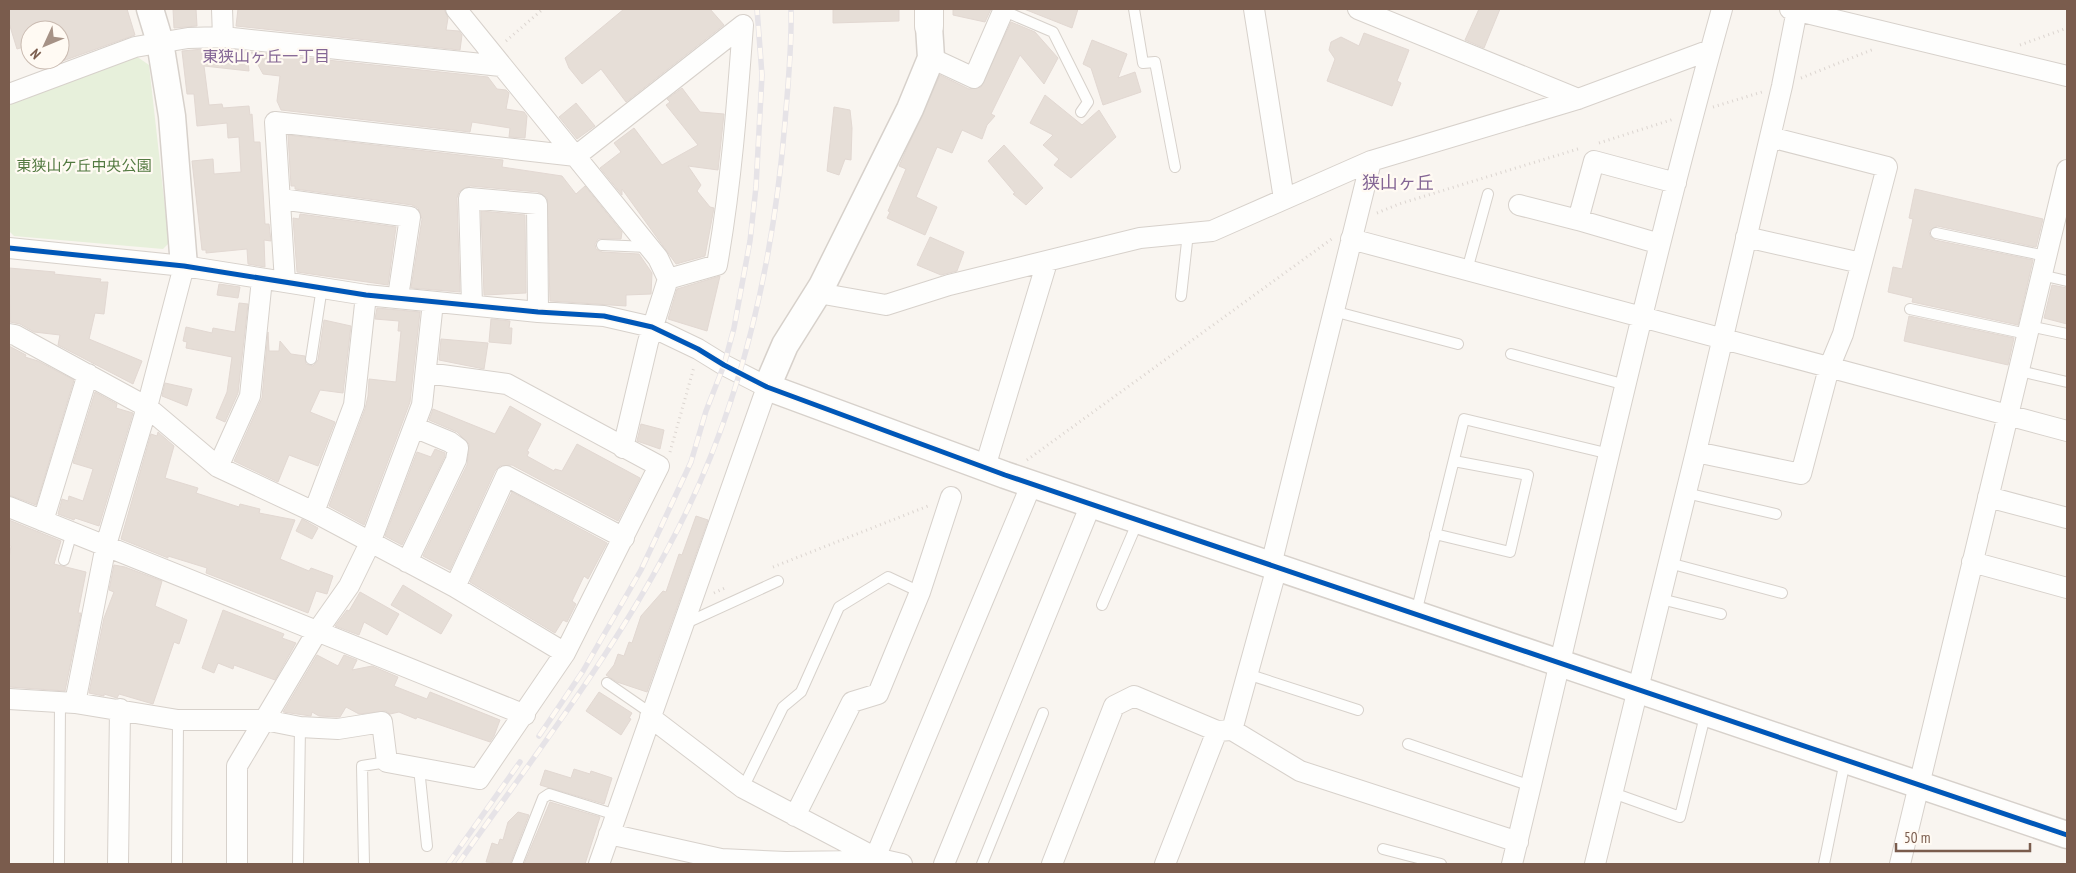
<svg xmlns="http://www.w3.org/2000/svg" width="2076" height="873" font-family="'PT Sans Narrow','Noto Sans JP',sans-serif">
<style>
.green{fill:#e7f0db}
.building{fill:#e6ded7;stroke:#e2d8d2}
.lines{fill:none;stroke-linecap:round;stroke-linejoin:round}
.service-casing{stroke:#d7d1cb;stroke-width:12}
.minor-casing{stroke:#d7d1cb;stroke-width:22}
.tertiary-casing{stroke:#d7d1cb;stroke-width:29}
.secondary-casing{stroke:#d9d2cb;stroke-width:30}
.path{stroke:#dcd5d0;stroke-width:3;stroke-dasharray:1 4;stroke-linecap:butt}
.service{stroke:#fefefd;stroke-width:10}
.minor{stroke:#fefefd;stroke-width:20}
.tertiary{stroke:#fefefd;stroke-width:26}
.secondary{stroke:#fefefd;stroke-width:28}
.rail-casing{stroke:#e6e3e7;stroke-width:5.5}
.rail{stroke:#fffaf3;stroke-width:4;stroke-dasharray:11;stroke-linecap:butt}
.cycleway-casing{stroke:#fffaf3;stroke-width:8}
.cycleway{stroke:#0057b8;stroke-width:5}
.labels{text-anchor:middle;stroke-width:4.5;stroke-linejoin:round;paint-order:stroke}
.park-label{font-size:15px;fill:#537a41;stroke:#fffaf3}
.neighbourhood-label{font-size:16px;fill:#846695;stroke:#fffaf3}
.quarter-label{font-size:18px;fill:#846695;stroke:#fffaf3}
</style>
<rect width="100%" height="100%" fill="#f9f5f0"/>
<path class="green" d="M136 56 149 65 169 243 163 249 14 236 9 231V105Z"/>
<path class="building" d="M9 9H127L135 35 60 62V30H30V45L17 49 9 23Z
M173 9H196L197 26 174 28Z
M238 9H444L448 18 446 30 459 31 462 35 460 50 236 26Z
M624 9H710L724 25 626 102 601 69 582 84 569 68 565 58Z
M833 9H899V21L833 23Z
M953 9H991L985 22 953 15Z
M1024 9H1078L1072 28Z
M1479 9H1500L1484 48 1465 40Z
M1011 22 1035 32 1058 58 1044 84 1020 55 991 114 995 116 987 125 982 139 962 130 952 153 937 147 916 197 937 207 925 235 887 218 890 212 888 211 906 169 899 166 940 75 969 89 981 87Z
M1364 33 1409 50 1397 81 1401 83 1392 106 1327 81 1335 59 1329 50 1331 42 1341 37 1359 46Z
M1092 40 1127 54 1118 78 1135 72 1141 92 1103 105 1091 68 1083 64Z
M203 49 232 54 233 50 247 51 249 71 204 66 209 105 222 104 223 108 249 106 250 115 252 114 254 142H260L265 224H269L271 241 264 240 265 267 248 264 247 249 206 253V250H202L192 161 213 159 214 174 241 172 239 137 228 138 227 123 197 126 194 94H187L182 51Z
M251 52 488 77 497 89 506 90 509 93 506 109 524 112 527 116 525 138 509 137 510 128 472 122 470 132 281 110 277 101 280 76 263 74Z
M682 88 700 112 724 114 718 170 688 166 701 185 697 191 710 207 714 208 705 256 676 264 622 189V195L600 168 621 152 614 143 634 128 662 165 698 145 666 105 670 102 667 99Z
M1045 95 1082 125 1099 110 1116 137 1071 178 1054 165 1059 159 1043 145 1053 135 1030 123Z
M576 103 595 126 577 139 559 117Z
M834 107 850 110 852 128 851 160 845 159 839 175 827 171Z
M288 135 503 160 502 167 562 176 576 194 585 186 622 232 621 239H598L595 244 596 249 602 252 639 254 652 273 651 294 626 295V306L550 301 547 198 538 192 470 186 459 192 457 198 460 292 411 288 422 219 418 208 412 205 295 189V186H291Z
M1004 145 1043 188 1026 205 1013 194 1015 193 988 161Z
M1915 189 2043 219 2036 247 1937 226 1929 231 1930 236 1935 240 2033 260 2018 325 1912 302 1913 298 1888 292 1893 267 1902 269 1913 219 1909 218Z
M481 211 525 215 526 293 484 295Z
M300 214 396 227 388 285 297 272 293 218 299 219Z
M930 237 964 252 957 271 941 275 917 265Z
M9 268 55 272 54 274 101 279 100 282H108L104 314 95 313 89 339 142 361 133 384 58 345 60 335 34 332 20 324 10 322Z
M720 276 707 331 668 319 677 289Z
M219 284 240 287 238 298 217 295Z
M2052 285 2067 288V324L2044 318Z
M239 303 248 304 238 393 225 422 216 418 227 392 232 357 186 348 187 342 183 341 186 327 212 333 213 328 235 332Z
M377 308 420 312 410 402 364 525 329 506 365 409 368 396 369 379 396 382 401 331H398L399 321 375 319Z
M1909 316 2014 338 2008 365 1904 341Z
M491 319 510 321 509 328H512L511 344 489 342Z
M324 320 351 326 343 393 320 390 310 412 335 422 318 466 289 455 278 482 234 461 262 398 268 332 269 351H279L280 341 291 354 305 356 306 364 313 366 318 360Z
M441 339 488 343 484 369 439 360Z
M9 346 26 355 25 357 38 361 74 380 36 505 9 495Z
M165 383 192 389 187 406 162 396Z
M95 392 117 404 116 408 133 413 99 526 75 518 74 520 58 514 62 499 68 501 69 496 83 501 93 469 73 463Z
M510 406 541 424 527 451 529 452 527 456 554 471 555 469 562 471 577 444 640 478 618 521 512 465 500 466 495 471 450 570 423 556 467 465 469 444 457 432 429 420 433 409 495 434Z
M641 424 664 430 660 449 637 441Z
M158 432 174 446 165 478 198 488 196 493 239 507 240 504 260 509 259 513 295 520 280 559 309 571 311 568 333 576 327 594 316 591 308 613 206 573 207 568 168 556V558L121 539 151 434 157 436Z
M435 449 445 453V456L402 545 385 536 417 452 431 457Z
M512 492 607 543 588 579 584 576 572 601 576 604 567 622 563 620 555 633 470 582Z
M696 516 708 520 647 692 617 682 606 675 614 665 618 654 624 656 629 642 632 643 641 616 663 591 666 592 679 554 682 555Z
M302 519 318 528 312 539 296 531Z
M9 520 61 541 54 564 86 572 78 613H81L65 691 9 687V558L11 546 9 545Z
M114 565 125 567 162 581 155 606 187 620 179 644 174 642 153 704 119 694 117 698 104 694V696L89 693 104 618 114 592 109 590Z
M403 585 452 615 441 634 391 605Z
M360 592 399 614 387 635 364 622 359 635 335 626 347 610 349 611Z
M223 610 284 634 282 638 296 643 275 680 234 665 233 669 218 663 214 673 202 668Z
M317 655 338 666 344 655 357 660 352 670 372 666 398 677 394 686 427 699 430 692 500 720 494 736 490 742 417 717 416 719 399 712 390 714 386 711 359 714 346 707 340 717H337L319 716 312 712 311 716 283 712Z
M599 692 632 713 629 718 631 719 621 735 586 711Z
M574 769 590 774 591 771 612 778 604 804 540 785 545 770 571 778Z
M550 802 600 817 585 864H524Z
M518 812 529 815 510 864 486 862 492 843 498 845 500 839 503 840 508 822Z"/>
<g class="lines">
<defs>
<path id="service" d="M1134 9 1143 63 1155 62 1175 167
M1004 11 1053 32 1088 102 1081 112
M1936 233 2046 256
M602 245 648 247
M1467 270 1488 194
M2041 275 2067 281
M1181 296 1188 233
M1910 309 2027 334
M1333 311 1458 344
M2029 326 2067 334
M1511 354 1626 385
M311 359 322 287
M2020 371 2067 382
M1686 493 1776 514
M1435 534 1510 552 1528 475 1454 461
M64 560 72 532
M1669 563 1782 593
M1661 599 1721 614
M1102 605 1138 521
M1416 613 1464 419 1610 454
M684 624 778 581
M1247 674 1358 710
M607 683 652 714
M1408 744 1531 786
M419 768 427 846
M743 788 783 707 801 692 839 607 888 577 920 592
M1613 793 1680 817 1706 712
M1383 849 1441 864
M59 864 60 702
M177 864 178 720
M298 864 300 727
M364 864 362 766 387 762
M517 864 543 798 549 794 616 815
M982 864 1043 713
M1824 864 1845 761"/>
<path id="minor" d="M222 9 223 37
M456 9 658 258 668 279 648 342 623 448
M1254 9 1284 199
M1358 9 1578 99
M1790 9 2067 76
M931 58 974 78 1004 9
M9 94 135 47 188 38 223 37 501 66
M281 199 410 217 398 297
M1519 205 1578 220 1594 161 1676 183
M1578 220 1660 244
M1746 237 1861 263
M1351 239 2067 431
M9 248 184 266 366 295 538 312 604 316 652 327 698 349 724 365 767 387 599 864
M285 282 275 122 576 156 743 25C737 106 731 186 717 265L668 279
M818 293 886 305 949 285 1140 238 1212 231 1371 161 1578 99 1710 50
M472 305 469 198 537 204 538 312
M9 334 15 335 147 407 218 467 314 512 455 587 565 653
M1696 452 1801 474 1829 368 1843 334 1887 167 1770 137
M218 467 250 396 262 279
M985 467 1047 262
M1988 497 2067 518
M9 507 525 715
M314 512 354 405 366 295
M43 521 88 374
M407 562 456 460 458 448 450 442 414 427
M1972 562 2067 588
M1271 565 1371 161
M455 587 506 476 624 538
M9 699 75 703 178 720H265L300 727 338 729 382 722 387 762 479 779 565 653 659 466 507 384 427 373
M75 703 106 545 147 407 184 266
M650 717 743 788 878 859
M1232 730 1300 771 1518 842
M795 816 852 702 878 694 920 592 951 497
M609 834 721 859 786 862 858 861 875 858 902 864
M875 858 1032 483
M118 864 120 709
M237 864V766L318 630 349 586 370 543 422 405 433 302
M944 864 1091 504
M1052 864 1114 706 1134 696 1217 731
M1165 864 1217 731 1232 730 1277 567
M1512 864C1581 579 1643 292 1722 9
M1595 864 1696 452 1782 86 1797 10
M1900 864 2067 170"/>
<path id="tertiary" d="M150 9 160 42 172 116 184 266
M929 26 931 58 910 109 822 286 785 345 767 387 1005 475 2067 835"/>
<path id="secondary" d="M929 9V26"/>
</defs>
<use href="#service" class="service-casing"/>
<use href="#minor" class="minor-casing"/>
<use href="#tertiary" class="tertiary-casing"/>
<use href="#secondary" class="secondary-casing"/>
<path class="path" d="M506 41 543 9
M2020 45 2067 28
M1801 78 1874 49
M1713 107 1762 92
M1599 143 1674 119
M1377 213 1399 204 1581 148
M670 452 694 367
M1027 460 1333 238
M773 567 928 506
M714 593 727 587"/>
<use href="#service" class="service"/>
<use href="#minor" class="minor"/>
<use href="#tertiary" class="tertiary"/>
<use href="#secondary" class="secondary"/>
<defs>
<path id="rail" d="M539 736 583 671 641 570 691 462 706 411 724 365 734 328 750 241 756 187 762 75 757 9
M448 864 520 762
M458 864C531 760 610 659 669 546 739 416 773 268 785 122 788 84 792 47 791 9"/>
</defs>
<use href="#rail" class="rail-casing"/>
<use href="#rail" class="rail"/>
<defs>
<path id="cycleway" d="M9 248 184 266 366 295 538 312 604 316 652 327 698 349 724 365 767 387 1005 475 2067 835"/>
</defs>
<use href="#cycleway" class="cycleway-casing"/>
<use href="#cycleway" class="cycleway"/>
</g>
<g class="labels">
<g class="park-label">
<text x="84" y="171">東狭山ケ丘中央公園</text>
</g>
<g class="neighbourhood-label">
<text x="266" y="62">東狭山ヶ丘一丁目</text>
</g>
<g class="quarter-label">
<text x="1398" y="189">狭山ヶ丘</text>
</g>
</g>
<rect width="2076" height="873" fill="none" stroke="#7a5c4d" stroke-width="20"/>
<g transform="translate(45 45) rotate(226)"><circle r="24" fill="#fffaf3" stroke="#cabbb1"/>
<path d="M0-4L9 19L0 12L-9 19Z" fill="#a69286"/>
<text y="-8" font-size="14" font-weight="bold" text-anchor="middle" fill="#7a5c4d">N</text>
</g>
<path d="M1896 843v8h134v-8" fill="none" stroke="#7a5c4d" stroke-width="2.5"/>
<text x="1904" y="843" font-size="15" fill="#7a5c4d" stroke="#fffaf3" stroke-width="4" paint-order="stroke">50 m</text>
</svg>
